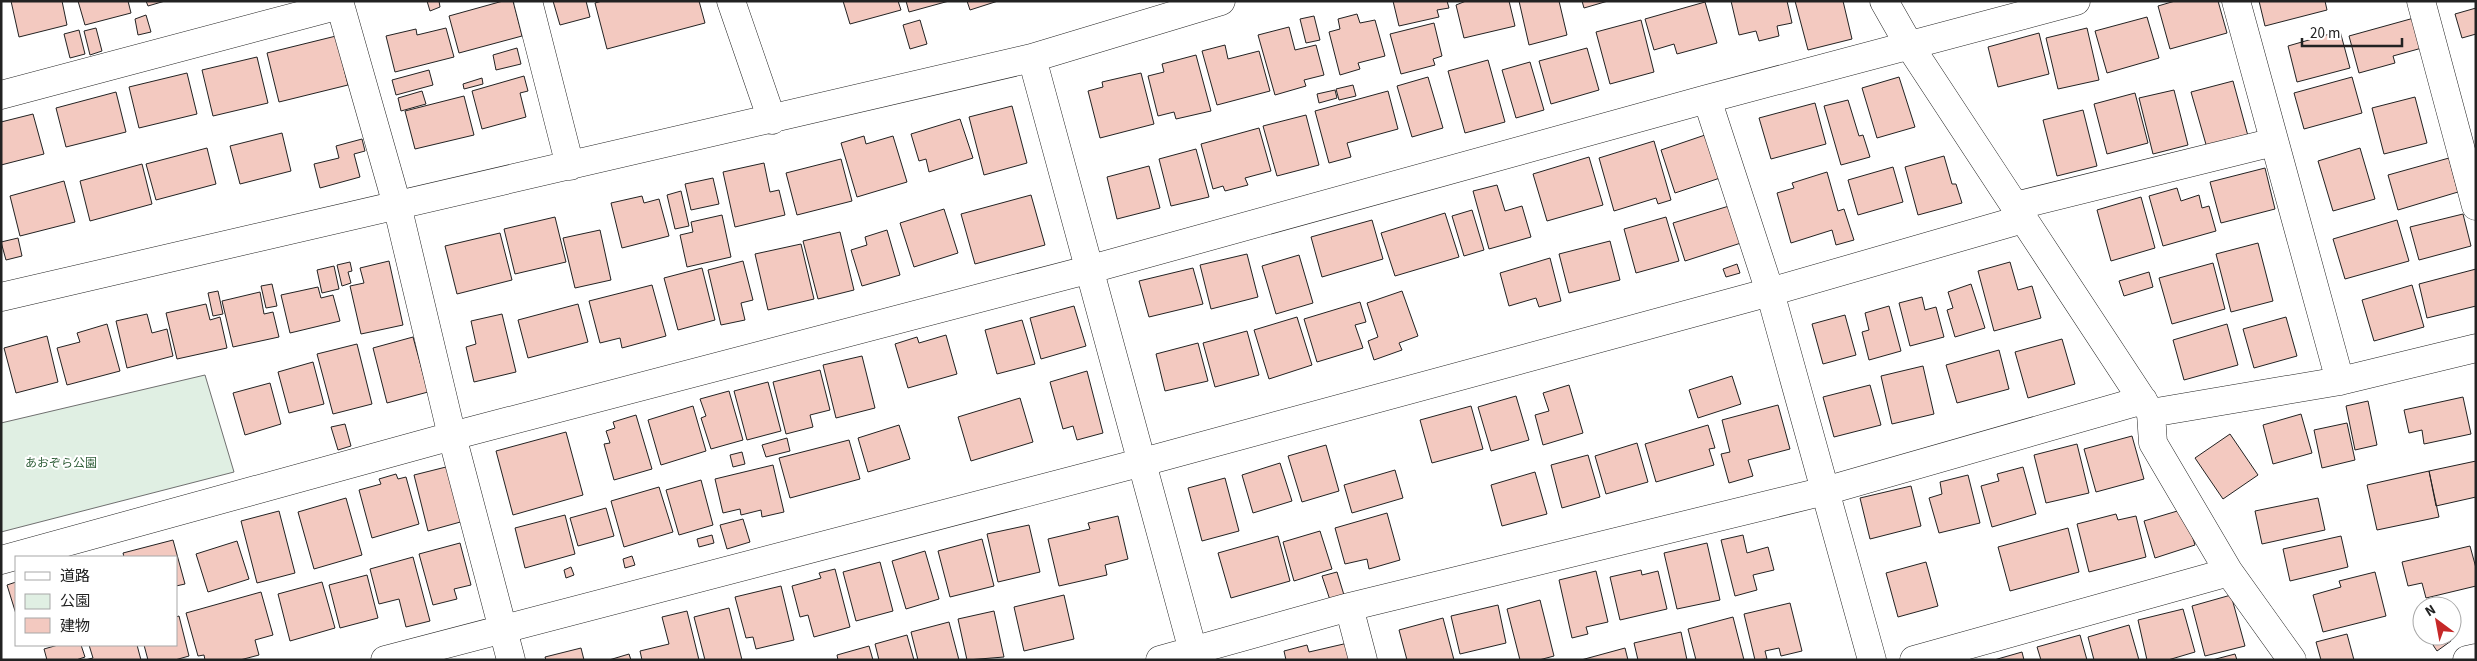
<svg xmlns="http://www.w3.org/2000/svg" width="2477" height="661" font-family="'Source Sans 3','Noto Sans JP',sans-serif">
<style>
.green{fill:#e0efe3;stroke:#6f6f6f}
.building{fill:#f3c9c0;stroke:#222}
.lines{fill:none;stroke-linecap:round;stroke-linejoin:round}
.minor-casing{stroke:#222;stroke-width:29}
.minor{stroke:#fff;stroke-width:28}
.labels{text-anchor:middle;stroke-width:4;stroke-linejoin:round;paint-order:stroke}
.park-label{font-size:12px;fill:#2f5e38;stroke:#fff}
</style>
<rect width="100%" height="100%" fill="#fff"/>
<path class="green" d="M205 375 234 472 1 532V423Z"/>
<path class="building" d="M11 1H62L67 25 19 37Z
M78 1H128L131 13 85 25Z
M146 1H165L148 6Z
M427 1H439L440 7 430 11Z
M503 1H513L522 36 459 53 449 16Z
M553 1H586L590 17 560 25Z
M602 1H699L705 23 607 49 595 3Z
M843 1H898L901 10 850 24Z
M906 1H949L909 12Z
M967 1H998L970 10Z
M1393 1H1447L1449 8 1437 10 1439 17 1399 26Z
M1466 1H1509L1515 26 1464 38 1456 5Z
M1519 1H1559L1567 35 1529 45Z
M1582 1H1608L1584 8Z
M1731 1H1787L1792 23 1777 26 1779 36 1759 41 1756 31 1739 35Z
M1795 1H1843L1852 39 1808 50Z
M2175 1H2218L2227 33 2170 49 2158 6Z
M2259 1H2325L2327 10 2265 26Z
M1705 2 1717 43 1677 54 1674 44 1654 50 1645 19Z
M2476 8V34L2462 38 2455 14Z
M1357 14 1360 23 1375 20 1385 56 1358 63 1360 69 1340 75 1329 32 1340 29 1338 19Z
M146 15 151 32 138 35 135 19Z
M1314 16 1320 40 1306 43 1300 19Z
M2147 17 2159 58 2107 73 2095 31Z
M2414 18 2422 48 2393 56 2395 63 2359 73 2349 36Z
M920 20 927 44 910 49 903 25Z
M1641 20 1654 72 1610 84 1596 32Z
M1434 23 1442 56 1433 59 1435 65 1401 74 1390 34Z
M1289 27 1295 50 1316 45 1324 75 1304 80 1306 86 1275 95 1258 35Z
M96 28 102 51 90 55 84 31Z
M446 28 454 57 395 72 386 36 416 29 417 35Z
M2087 28 2099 80 2058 89 2046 38Z
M79 30 85 54 70 58 64 34Z
M2340 31 2350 68 2297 82 2288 46Z
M2039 33 2049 74 1998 87 1988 47Z
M336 36 348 85 279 102 267 53Z
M1225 45 1228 59 1259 51 1270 91 1217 105 1202 51Z
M517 48 521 64 496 70 493 55Z
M1587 48 1599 90 1551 104 1539 61Z
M1196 55 1211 111 1176 119 1174 112 1158 116 1148 76 1164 72 1162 64Z
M257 57 268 103 213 116 202 70Z
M1488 60 1505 122 1465 133 1448 71Z
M1530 62 1544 110 1516 118 1502 70Z
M429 70 433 85 396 95 392 80Z
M187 73 197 114 139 128 129 87Z
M1141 73 1154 124 1100 138 1088 91 1103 87 1102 82Z
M524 76 528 91 520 93 526 117 482 129 472 91Z
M1428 77 1443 128 1412 137 1397 86Z
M1899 77 1915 127 1877 138 1862 88Z
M2352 77 2362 113 2304 129 2294 93Z
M482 78 483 84 464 89 463 84Z
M2233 81 2248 136 2207 148 2191 92Z
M1353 85 1356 96 1339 100 1336 89Z
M1335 90 1337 98 1319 103 1317 94Z
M2174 90 2188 145 2153 154 2139 98Z
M422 91 426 104 401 111 398 98Z
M1388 91 1398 129 1347 143 1351 157 1329 163 1315 111Z
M116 92 126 132 66 147 56 108Z
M2135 93 2148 143 2107 154 2094 104Z
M464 96 474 135 415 149 405 111Z
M2415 97 2427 143 2384 154 2372 108Z
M1848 100 1859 136 1863 135 1870 157 1841 165 1824 106Z
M1815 103 1826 144 1771 159 1759 118Z
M1012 106 1027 163 984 175 969 117Z
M2083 110 2097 166 2057 176 2043 120Z
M33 114 44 154 1 165V122Z
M1306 115 1319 165 1277 176 1263 126Z
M960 119 973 158 929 172 926 159 919 161 911 134Z
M1259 128 1271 171 1245 178 1248 185 1225 191 1223 186 1213 189 1201 144Z
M282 133 291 171 240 184 230 146Z
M1708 134 1723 177 1675 193 1661 150Z
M864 136 866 144 893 136 907 182 857 197 841 143Z
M362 139 365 151 354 154 360 177 320 188 314 164 339 158 336 146Z
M1654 141 1671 200 1658 204 1656 198 1614 211 1599 158Z
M207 148 216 184 156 200 146 164Z
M2360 148 2375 199 2333 211 2318 161Z
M1196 149 1209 197 1171 206 1159 159Z
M1944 156 1952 184H1956L1962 203 1918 215 1905 167Z
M1589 157 1603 205 1547 221 1533 174Z
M2449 158 2458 192 2398 210 2388 175Z
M841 159 852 201 797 215 786 173Z
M764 163 770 192 779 190 785 215 735 227 723 172Z
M142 164 152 204 90 221 80 181Z
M1149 166 1160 208 1117 219 1107 177Z
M1893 167 1903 202 1858 215 1848 180Z
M2265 168 2275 209 2221 223 2210 182Z
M1827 172 1838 211 1844 209 1854 240 1836 245 1832 230 1791 243 1777 193 1794 188 1792 183Z
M713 178 719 204 691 210 685 184Z
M64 181 75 222 20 236 10 196Z
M1497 185 1505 211 1522 206 1531 237 1489 249 1473 191Z
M2177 188 2181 201 2199 195 2202 208 2209 206 2216 231 2163 246 2149 196Z
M681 191 689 226 675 229 667 195Z
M1031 195 1045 245 975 264 961 214Z
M642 196 644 203 659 199 669 236 622 248 611 203Z
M2141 197 2155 248 2111 261 2097 210Z
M1729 206 1741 243 1685 261 1673 223Z
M944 209 958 253 914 267 900 223Z
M1472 210 1484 250 1464 256 1452 216Z
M1445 213 1459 257 1395 276 1381 233Z
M2463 214 2471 246 2419 260 2410 227Z
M722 215 731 257 687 267 680 235 693 232 691 222Z
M555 217 566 262 515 274 504 229Z
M1666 217 1679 261 1636 273 1624 229Z
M1372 220 1383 259 1322 277 1311 237Z
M2397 220 2409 261 2345 279 2333 239Z
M600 230 611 280 575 288 563 238Z
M887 230 900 275 862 286 851 250 867 245 865 237Z
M840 232 854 290 818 299 803 241Z
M500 233 512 280 457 294 445 246Z
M18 238 22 256 6 260 1 242Z
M1610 241 1620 280 1569 293 1559 254Z
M2258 243 2273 301 2231 312 2216 254Z
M801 244 814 299 768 310 755 254Z
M1247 254 1258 297 1211 309 1200 265Z
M1299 255 1313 303 1276 314 1262 266Z
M1550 258 1561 301 1539 307 1536 298 1509 306 1500 273Z
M389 261 403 325 361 334 350 286 364 283 360 268Z
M743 261 753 300 741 303 745 320 721 325 708 270Z
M350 262 352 271 348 272 351 283 342 286 337 265Z
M2010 262 2018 290 2032 286 2041 318 1994 331 1978 271Z
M2213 263 2225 309 2172 324 2159 278Z
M1737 264 1740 273 1726 277 1723 269Z
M334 266 339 289 322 293 317 270Z
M702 268 715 320 678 330 664 278Z
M1193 268 1203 304 1149 317 1139 281Z
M2476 269V306L2427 318 2419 284Z
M2149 272 2153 287 2124 296 2119 281Z
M272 284 277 306 266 308 261 286Z
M1971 284 1985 328 1955 337 1947 310 1953 308 1948 292Z
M652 285 666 336 622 348 620 338 600 343 589 301Z
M2412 285 2424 327 2374 341 2362 300Z
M318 287 321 298 333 295 340 321 290 333 281 295Z
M218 291 223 314 213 316 208 293Z
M1402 291 1418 336 1399 343 1402 350 1374 360 1368 341 1378 337 1367 303Z
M260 292 264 314 273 312 279 337 233 347 222 301Z
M1922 297 1925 310 1936 307 1944 337 1910 346 1899 303Z
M1360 302 1366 322 1355 325 1363 348 1317 362 1304 319Z
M206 304 210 320 220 317 227 348 177 359 166 313Z
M578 304 588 342 528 358 518 320Z
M1074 306 1086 346 1041 359 1030 318Z
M1889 306 1901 351 1869 360 1862 332 1869 330 1865 313Z
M147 314 152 333 167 329 173 356 127 368 116 321Z
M502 314 516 372 474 382 466 347 476 344 471 321Z
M1845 315 1856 355 1823 364 1812 324Z
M1297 317 1312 365 1269 379 1254 330Z
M2286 317 2297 356 2254 368 2243 329Z
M1022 320 1035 364 997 374 985 330Z
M107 324 120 371 67 385 57 348 80 342 77 333Z
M2227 324 2238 365 2184 380 2173 340Z
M1247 331 1259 375 1215 387 1203 343Z
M946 335 957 374 908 388 895 344 917 337 919 343Z
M47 336 58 382 16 393 4 348Z
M413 337 428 392 387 403 373 348Z
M2062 339 2075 384 2028 398 2015 352Z
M1198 343 1208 381 1165 391 1156 354Z
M357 344 372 404 333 414 317 354Z
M1999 350 2009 389 1957 403 1946 365Z
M862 356 875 408 836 418 823 365Z
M313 362 324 404 289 413 278 372Z
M1923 366 1934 414 1892 424 1881 376Z
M820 370 830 410 810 415 813 427 786 434 773 382Z
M1087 371 1103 433 1077 440 1073 426 1063 429 1050 382Z
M1732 376 1741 404 1698 418 1689 390Z
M768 382 781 431 747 440 734 391Z
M270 383 281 424 245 435 233 393Z
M1569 385 1583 433 1543 445 1535 415 1549 411 1543 393Z
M1870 385 1881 425 1834 437 1823 397Z
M729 391 743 440 711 449 701 418 706 416 700 399Z
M1516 396 1529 440 1491 451 1478 407Z
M2463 397 2471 434 2424 444 2422 430 2409 433 2404 410Z
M1020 398 1033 442 971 461 958 417Z
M2368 401 2377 445 2355 450 2346 406Z
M1778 405 1790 449 1748 460 1753 476 1729 483 1721 454 1730 452 1722 420Z
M693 406 706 451 661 465 648 420Z
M1471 406 1483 449 1432 463 1420 420Z
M2301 414 2312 453 2273 464 2263 425Z
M636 415 652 469 614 480 604 444 610 443 606 431 615 428 613 422Z
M2347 423 2355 460 2322 468 2314 430Z
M345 424 351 446 338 450 331 427Z
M899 425 910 459 868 472 858 438Z
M1708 425 1715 448 1709 449 1714 465 1656 482 1645 444Z
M566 432 583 495 513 515 496 451Z
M2230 434 2258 475 2223 499 2195 458Z
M2132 436 2144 479 2096 492 2084 449Z
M787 438 790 451 766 457 762 445Z
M849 440 860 479 790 498 779 458Z
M1637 443 1648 482 1606 494 1595 456Z
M2077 444 2089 493 2046 503 2034 455Z
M1326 445 1339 491 1302 502 1288 456Z
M742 452 745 464 733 467 730 455Z
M1588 455 1600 497 1562 508 1551 465Z
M2476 461V497L2436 506 2429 471Z
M1280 463 1292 501 1253 513 1242 475Z
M773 465 784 512 762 517 761 510 741 515 740 509 723 513 715 479Z
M450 466 464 521 428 531 414 475Z
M2023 467 2036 514 1992 527 1981 486 1999 481 1997 474Z
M1395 470 1403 498 1352 513 1344 485Z
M2429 471 2439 517 2377 530 2367 485Z
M1535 472 1547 514 1502 526 1491 485Z
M396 474 398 479 406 477 419 524 372 538 359 490 381 484 379 479Z
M1968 475 1980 523 1939 533 1929 498 1942 494 1940 482Z
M1225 478 1239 531 1202 541 1188 488Z
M701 480 713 525 679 535 666 490Z
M1911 486 1921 526 1870 539 1860 498Z
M659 487 673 532 624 547 611 501Z
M346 498 362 555 314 569 298 512Z
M2318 498 2325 530 2262 544 2255 511Z
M606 508 614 536 578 546 570 518Z
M2184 509 2195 545 2155 558 2144 521Z
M279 511 295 573 257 583 241 521Z
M1387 513 1400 560 1369 569 1367 559 1345 564 1335 528Z
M2116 514 2118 520 2136 516 2146 557 2089 572 2077 524Z
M565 515 575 554 525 568 515 528Z
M1118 516 1128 559 1105 565 1107 575 1059 586 1048 539 1090 529 1088 523Z
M743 519 750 542 727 549 720 525Z
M1029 525 1040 572 998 582 987 534Z
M2068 528 2079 572 2010 591 1998 547Z
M1320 531 1332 569 1294 581 1283 542Z
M712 535 714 543 699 547 697 539Z
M1743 535 1747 553 1768 547 1774 570 1753 575 1757 590 1735 596 1721 540Z
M1278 536 1290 581 1231 598 1218 553Z
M2341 536 2348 567 2290 581 2283 549Z
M982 539 994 586 950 597 938 551Z
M173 540 185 584 176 586V557H124L123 553Z
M237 541 249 579 208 592 196 554Z
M460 543 471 585 454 589 457 599 433 605 419 554Z
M1707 543 1720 600 1677 609 1664 553Z
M2470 546 2476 568V586L2426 598 2422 583 2408 586 2402 562Z
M925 551 939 599 906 609 892 561Z
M632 556 635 565 625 568 623 559Z
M413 557 430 621 406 627 399 599 379 604 370 569Z
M880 562 893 611 856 621 843 572Z
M1926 562 1938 606 1898 617 1886 573Z
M571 567 574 575 566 578 564 570Z
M835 569 850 627 814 637 808 615 800 617 792 586 821 578 819 573Z
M1641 570 1642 575 1658 571 1667 609 1620 620 1610 577Z
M1596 571 1608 622 1586 627 1588 634 1572 638 1559 580Z
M1337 572 1344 595 1330 600 1322 576Z
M2375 572 2386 616 2323 632 2313 595 2341 587 2339 581Z
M367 575 378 618 340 628 329 585Z
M16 582V614L7 585Z
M322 582 335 628 290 641 278 594Z
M781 586 794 640 756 649 753 637 746 638 735 597Z
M261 592 273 635 255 640 259 655 240 660H205L204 655 198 656 186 613Z
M1064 595 1074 639 1024 651 1014 607Z
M2231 595 2245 646 2205 656 2192 606Z
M1540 600 1554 656 1539 660H1520L1507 609Z
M1790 603 1802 651 1781 656 1779 648 1765 651 1767 659 1755 660 1744 614Z
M1498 605 1506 643 1460 654 1451 616Z
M729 608 742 660H705L694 617Z
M2183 609 2195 652 2168 660H2147L2138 620Z
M687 611 699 660H642L640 651 669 644 662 617Z
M994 611 1004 657 967 660 958 619Z
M179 616 189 656 175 660H148L144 645H176V617Z
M1733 617 1744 660H1696L1688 629Z
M1443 618 1454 660H1407L1399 630Z
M949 622 959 660H918L911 632Z
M2129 625 2139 660H2094L2088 637Z
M1681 632 1687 660H1638L1634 643Z
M2347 634 2354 660H2321L2316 642Z
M907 635 914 660H879L875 644Z
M2080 635 2087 660H2041L2037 647Z
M2427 636H2448L2451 641 2437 651Z
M1348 643 1352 660H1286L1284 651 1307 645 1309 652Z
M58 645H81L85 657 76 660H47L44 649Z
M89 645H137L141 660H85L93 658Z
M869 646 873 660H838L837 655Z
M581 648 584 660H546L545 657Z
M1625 648 1628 660H1581Z
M2022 652 2024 660H1994Z
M629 654 631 660H609Z
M2235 654 2237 660H2212Z"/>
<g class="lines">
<defs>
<path id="minor" d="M339 1 397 205 452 436 511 660
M528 1 570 166
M731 1 772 120
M1884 1 1909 45 2151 413 2153 443 2229 572 2292 660
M2236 1 2340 381
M2421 1 2476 206
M1032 58 1193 651
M1 95 340 5
M1707 99 1770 292 1872 660
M2015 206 2274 142
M1 297 1032 58 1221 1
M2151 413 2340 381 2476 348
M1 560 452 436 1091 269 1707 99 2076 1
M1349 607 1363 660
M385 660 1143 462 1770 292 2023 219
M1160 660 1349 607 1825 491 2143 400
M1914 660 2229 572
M2467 660 2476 658"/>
</defs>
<use href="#minor" class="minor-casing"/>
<use href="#minor" class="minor"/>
</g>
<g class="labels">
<g class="park-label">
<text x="61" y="467">あおぞら公園</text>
</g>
</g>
<rect width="2477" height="661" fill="none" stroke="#222222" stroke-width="5"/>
<rect x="15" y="556" width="162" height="90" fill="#ffffff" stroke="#a7a7a7"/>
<rect x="25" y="572" width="25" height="8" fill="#ffffff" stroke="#a7a7a7"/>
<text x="60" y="581" font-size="15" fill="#222222">道路</text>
<rect x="25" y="594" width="25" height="15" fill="#e0efe3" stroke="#a7a7a7"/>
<text x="60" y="606" font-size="15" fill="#222222">公園</text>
<rect x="25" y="618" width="25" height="15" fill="#f3c9c0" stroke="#a7a7a7"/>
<text x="60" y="631" font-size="15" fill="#222222">建物</text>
<g transform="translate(2437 621) rotate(328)"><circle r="24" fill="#ffffff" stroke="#a7a7a7"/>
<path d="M0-4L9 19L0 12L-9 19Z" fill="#c62828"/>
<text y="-8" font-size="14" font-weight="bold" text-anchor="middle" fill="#222222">N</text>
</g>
<path d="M2302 38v8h100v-8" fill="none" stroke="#222222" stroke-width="2.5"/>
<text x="2310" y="38" font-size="15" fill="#222222" stroke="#ffffff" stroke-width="4" paint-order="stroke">20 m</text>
</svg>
